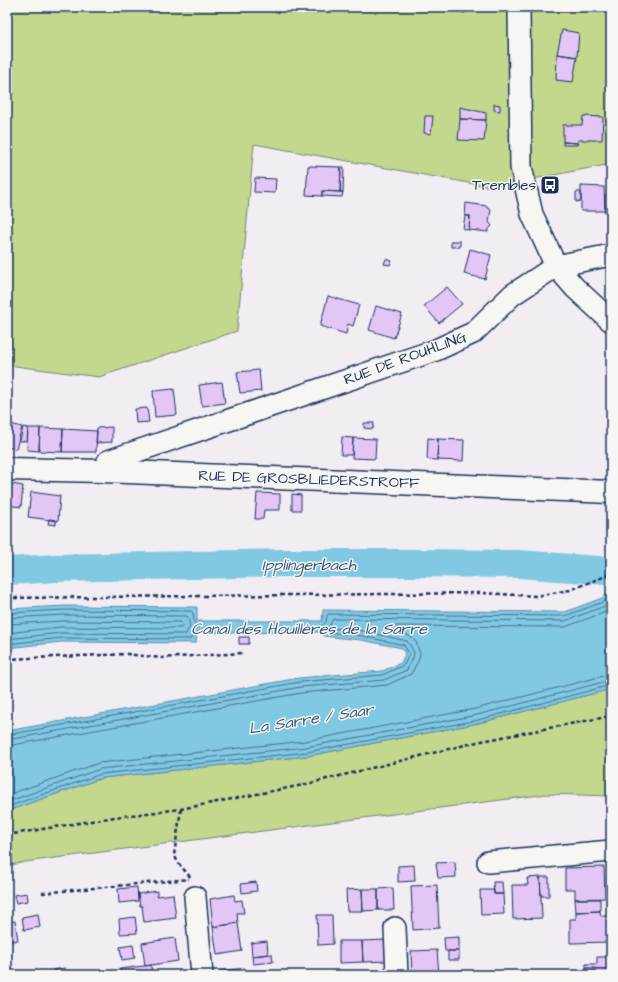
<svg xmlns="http://www.w3.org/2000/svg" width="618" height="982" font-family="'Architects Daughter',sans-serif">
<style>
.green{fill:#c3d88d;stroke:#6f8476}
.water{fill:#81c9e2;stroke:#588bad}
.lines{fill:none;stroke-linecap:round;stroke-linejoin:round}
.shore{stroke:#446d93;stroke-width:1}
.river{stroke:#81c9e2;stroke-width:28}
.building{fill:#e2c7f6;stroke:#1b2f5e}
.minor-casing{stroke:#1b2f5e;stroke-width:24}
.major-casing{stroke:#1b2f5e;stroke-width:25}
.path{stroke:#1b2f5e;stroke-width:2.5;stroke-dasharray:4 3;stroke-linecap:butt}
.minor{stroke:#f6f6f2;stroke-width:21}
.major{stroke:#f6f6f2;stroke-width:22}
.labels{text-anchor:middle;stroke-width:3;stroke-linejoin:round;paint-order:stroke}
.poi-label{font-size:15px;fill:#1b2f5e;stroke:#f6f6f2;text-anchor:end}
.street-label{font-size:15px;fill:#1b2f5e;stroke:#f6f6f2}
.water-label{font-size:16px;font-style:italic;fill:#34567f;stroke:#f6f6f2}
</style>
<rect width="100%" height="100%" fill="#f2edf3"/>
<filter id="ink" filterUnits="userSpaceOnUse"><feTurbulence type="fractalNoise" baseFrequency=".025" numOctaves="2"/><feDisplacementMap in="SourceGraphic" scale="8" xChannelSelector="R" yChannelSelector="G"/><feConvolveMatrix kernelMatrix="1 2 1 2 8 2 1 2 1" color-interpolation-filters="sRGB"/></filter>
<g filter="url(#ink)">
<path class="green" d="M7 7H611V164L491 187 254 144 237 331 99 377 7 365Z
M611 689V796L547 794 25 862 7 866V811L102 778 307 756 479 723Z"/>
<path class="water" d="M611 592V689L479 723 307 756 102 778 7 811V731L299 678 382 671 401 663 405 654 402 648 361 640 323 636 322 632 197 633 196 643 61 642 7 648V609L65 606 197 607V621H322L323 610 565 612 602 598Z"/>
<g class="lines">
<path class="shore" d="M7 613 65 610 191 611 193 613 194 622 198 627 193 631 192 637 191 639 61 638 7 644
M7 618 65 615 186 616 188 617 190 626 186 634 61 633 7 639
M7 624 65 621 181 622 183 626 181 628 61 627 7 633
M7 735 300 682 382 675 404 665 409 654 404 645 362 636 327 632 322 626 326 622 327 616 328 614 565 616 603 602 611 597
M7 740 301 687 384 680 407 670 413 658 414 653 410 645 407 641 362 631 332 628 330 625 333 619 565 621 605 606 611 603
M7 746 301 693 387 685 411 674 418 661 420 654 416 642 410 636 385 629 383 627 385 626 565 627 611 610
M7 795 99 763 305 741 475 709 611 674
M7 802 100 769 306 747 477 715 611 680
M7 807 101 774 307 752 478 720 611 685"/>
<path class="river" d="M7 571 56 568 283 563H412L519 564 611 571"/>
</g>
<path class="building" d="M443 7H466L465 13Z
M562 30 579 33 577 57 557 54Z
M557 54 577 57 573 82 556 80Z
M494 104 500 105V111L494 110Z
M460 107 486 113V120L460 119Z
M425 116H433L431 134 424 133Z
M583 116 603 117 602 140H578V143L563 142V125H582Z
M460 119 486 120 484 141 458 140Z
M563 142 578 143V145H563Z
M308 166 341 167 340 192 322 191V196L306 195Z
M341 167H344L343 192H340Z
M255 178 276 179 275 193 254 192Z
M581 186 604 187 605 211H581Z
M322 191 343 192 342 197 322 196Z
M576 192H581V201L576 202Z
M605 195H611V211H605Z
M466 203 487 206V208L491 209 489 222 492 226 488 230V232L469 230 470 216H465Z
M465 216H470L469 230 463 229Z
M451 241H460V247H451Z
M470 249 491 255 485 279 464 274Z
M386 259 392 261 390 265 384 264Z
M447 287 462 304 439 323 424 306Z
M328 296 359 305 353 326 348 324 346 334 320 326Z
M376 306 402 314 394 338 369 330Z
M259 370 261 391 240 393 237 372Z
M222 382 225 403 202 406 199 385Z
M174 389 177 415 155 417 153 391Z
M147 408 149 422 136 423 135 409Z
M7 423 22 427 16 449 7 447Z
M364 423H374L373 429 364 428Z
M23 427 28 428 27 441H20Z
M112 427V442L96 443 97 428Z
M28 428H40L39 451 27 450Z
M40 428 63 429 62 452 39 451Z
M63 429 97 431 96 452H62Z
M342 437 353 438 352 455H341Z
M353 438 376 439 375 459 352 458Z
M428 438 438 439 437 460 427 459Z
M438 439 464 440 463 461 437 460Z
M7 483 23 486 21 507 7 505Z
M31 492 60 496 58 521 28 517Z
M257 493 280 494V510H264L263 519H255Z
M292 494 301 495V510H292Z
M7 505H12L11 515 7 514Z
M49 519 56 520V525L48 524Z
M239 637H249V644H239Z
M455 862 456 877 438 878 436 863Z
M414 865 415 881 398 882V866Z
M604 867 605 898 575 899V889H565V868Z
M540 877 542 918 513 919 512 885H528L527 878Z
M540 877H549V896H541Z
M256 882 257 891 242 893 241 884Z
M493 882H502L503 894H494Z
M437 885 439 928 413 930 411 886Z
M137 887 138 901 119 903 118 889Z
M393 888 394 910H378V889Z
M362 889H378V910L363 911Z
M362 889 363 911H347L346 890Z
M480 890H494V894H503L504 914 481 915Z
M157 891V896L173 894 176 918 144 922 142 906H140L138 894Z
M27 893 28 901 16 903 14 895Z
M234 895 235 901 242 900 244 913H237L238 923 213 927 210 899Z
M575 899H600V911L576 912Z
M600 911 601 916H611V942L570 943V919H576V912Z
M38 914 40 927 24 930 22 917Z
M317 915H332L333 944 318 945Z
M135 917 137 933 120 934 119 919Z
M15 921 18 940 7 942V922Z
M238 923 242 951 217 955 213 927Z
M459 937V951H445L444 938Z
M175 938 178 961 145 966 142 943Z
M386 940 387 961 363 962 362 941Z
M267 941 268 954 252 956 251 943Z
M339 941H362L363 962 339 963Z
M133 945 135 958 122 960 120 947Z
M437 950 439 975H412L411 951Z
M448 951H459V960H448Z
M272 954 273 962 253 964 252 956Z
M597 957H611V969L586 968V964H597Z
M151 965 152 974 121 975 120 969Z
M65 968 67 975H54L53 970Z
M245 968 246 975H221L220 971Z
M586 968 611 969V975H586Z"/>
<g class="lines">
<defs>
<path id="minor" d="M519 7 521 167 532 214 556 266 575 288 611 321
M103 471 108 461 436 350 473 333 512 295 556 266 611 255
M488 862 611 851
M195 897 202 975
M395 928 397 975"/>
<path id="major" d="M7 469 103 471 611 492"/>
</defs>
<use href="#minor" class="minor-casing"/>
<use href="#major" class="major-casing"/>
<path class="path" d="M7 598 481 593 536 596 570 590 611 574
M7 659 127 654 161 658 242 653
M181 809 174 855 179 864 192 879
M7 835 115 817 181 809 303 785 477 742 611 716
M42 893 189 879"/>
<use href="#minor" class="minor"/>
<use href="#major" class="major"/>
</g>
</g>
<defs>
<symbol id="bus-square" viewBox="-11 -11 22 22"><rect x="-9" y="-9" width="18" height="18" rx="4" fill="#1b2f5e" stroke="#f6f6f2"/><path d="M-5-6H5V4H4V6H2V4H-2V6H-4V4H-5ZM-3.5-4V0h7V-4ZM-3.5 1.2v1.5H-2V1.2ZM2 1.2v1.5H3.5V1.2Z" fill="#fff"/></symbol>
</defs>
<g fill-rule="evenodd">
<use href="#bus-square" x="539" y="174" width="22" height="22"/>
</g>
<g class="labels">
<g class="poi-label">
<text x="536" y="190">Trembles</text>
</g>
<g class="street-label">
<text transform="translate(405 358) rotate(-20)" y="5">RUE DE ROUHLING</text>
<text transform="translate(309 479) rotate(2)" y="5">RUE DE GROSBLIEDERSTROFF</text>
</g>
<g class="water-label">
<text x="309" y="570">Ipplingerbach</text>
<text x="309" y="634">Canal des Houillères de la Sarre</text>
<text transform="translate(311 718) rotate(-9)" y="6">La Sarre / Saar</text>
</g>
</g>
<rect width="618" height="982" fill="none" stroke="#f6f6f2" stroke-width="24"/>
<rect x="12" y="12" width="594" height="958" fill="none" stroke="#1b2f5e" stroke-width="1.5" filter="url(#ink)"/>
</svg>
